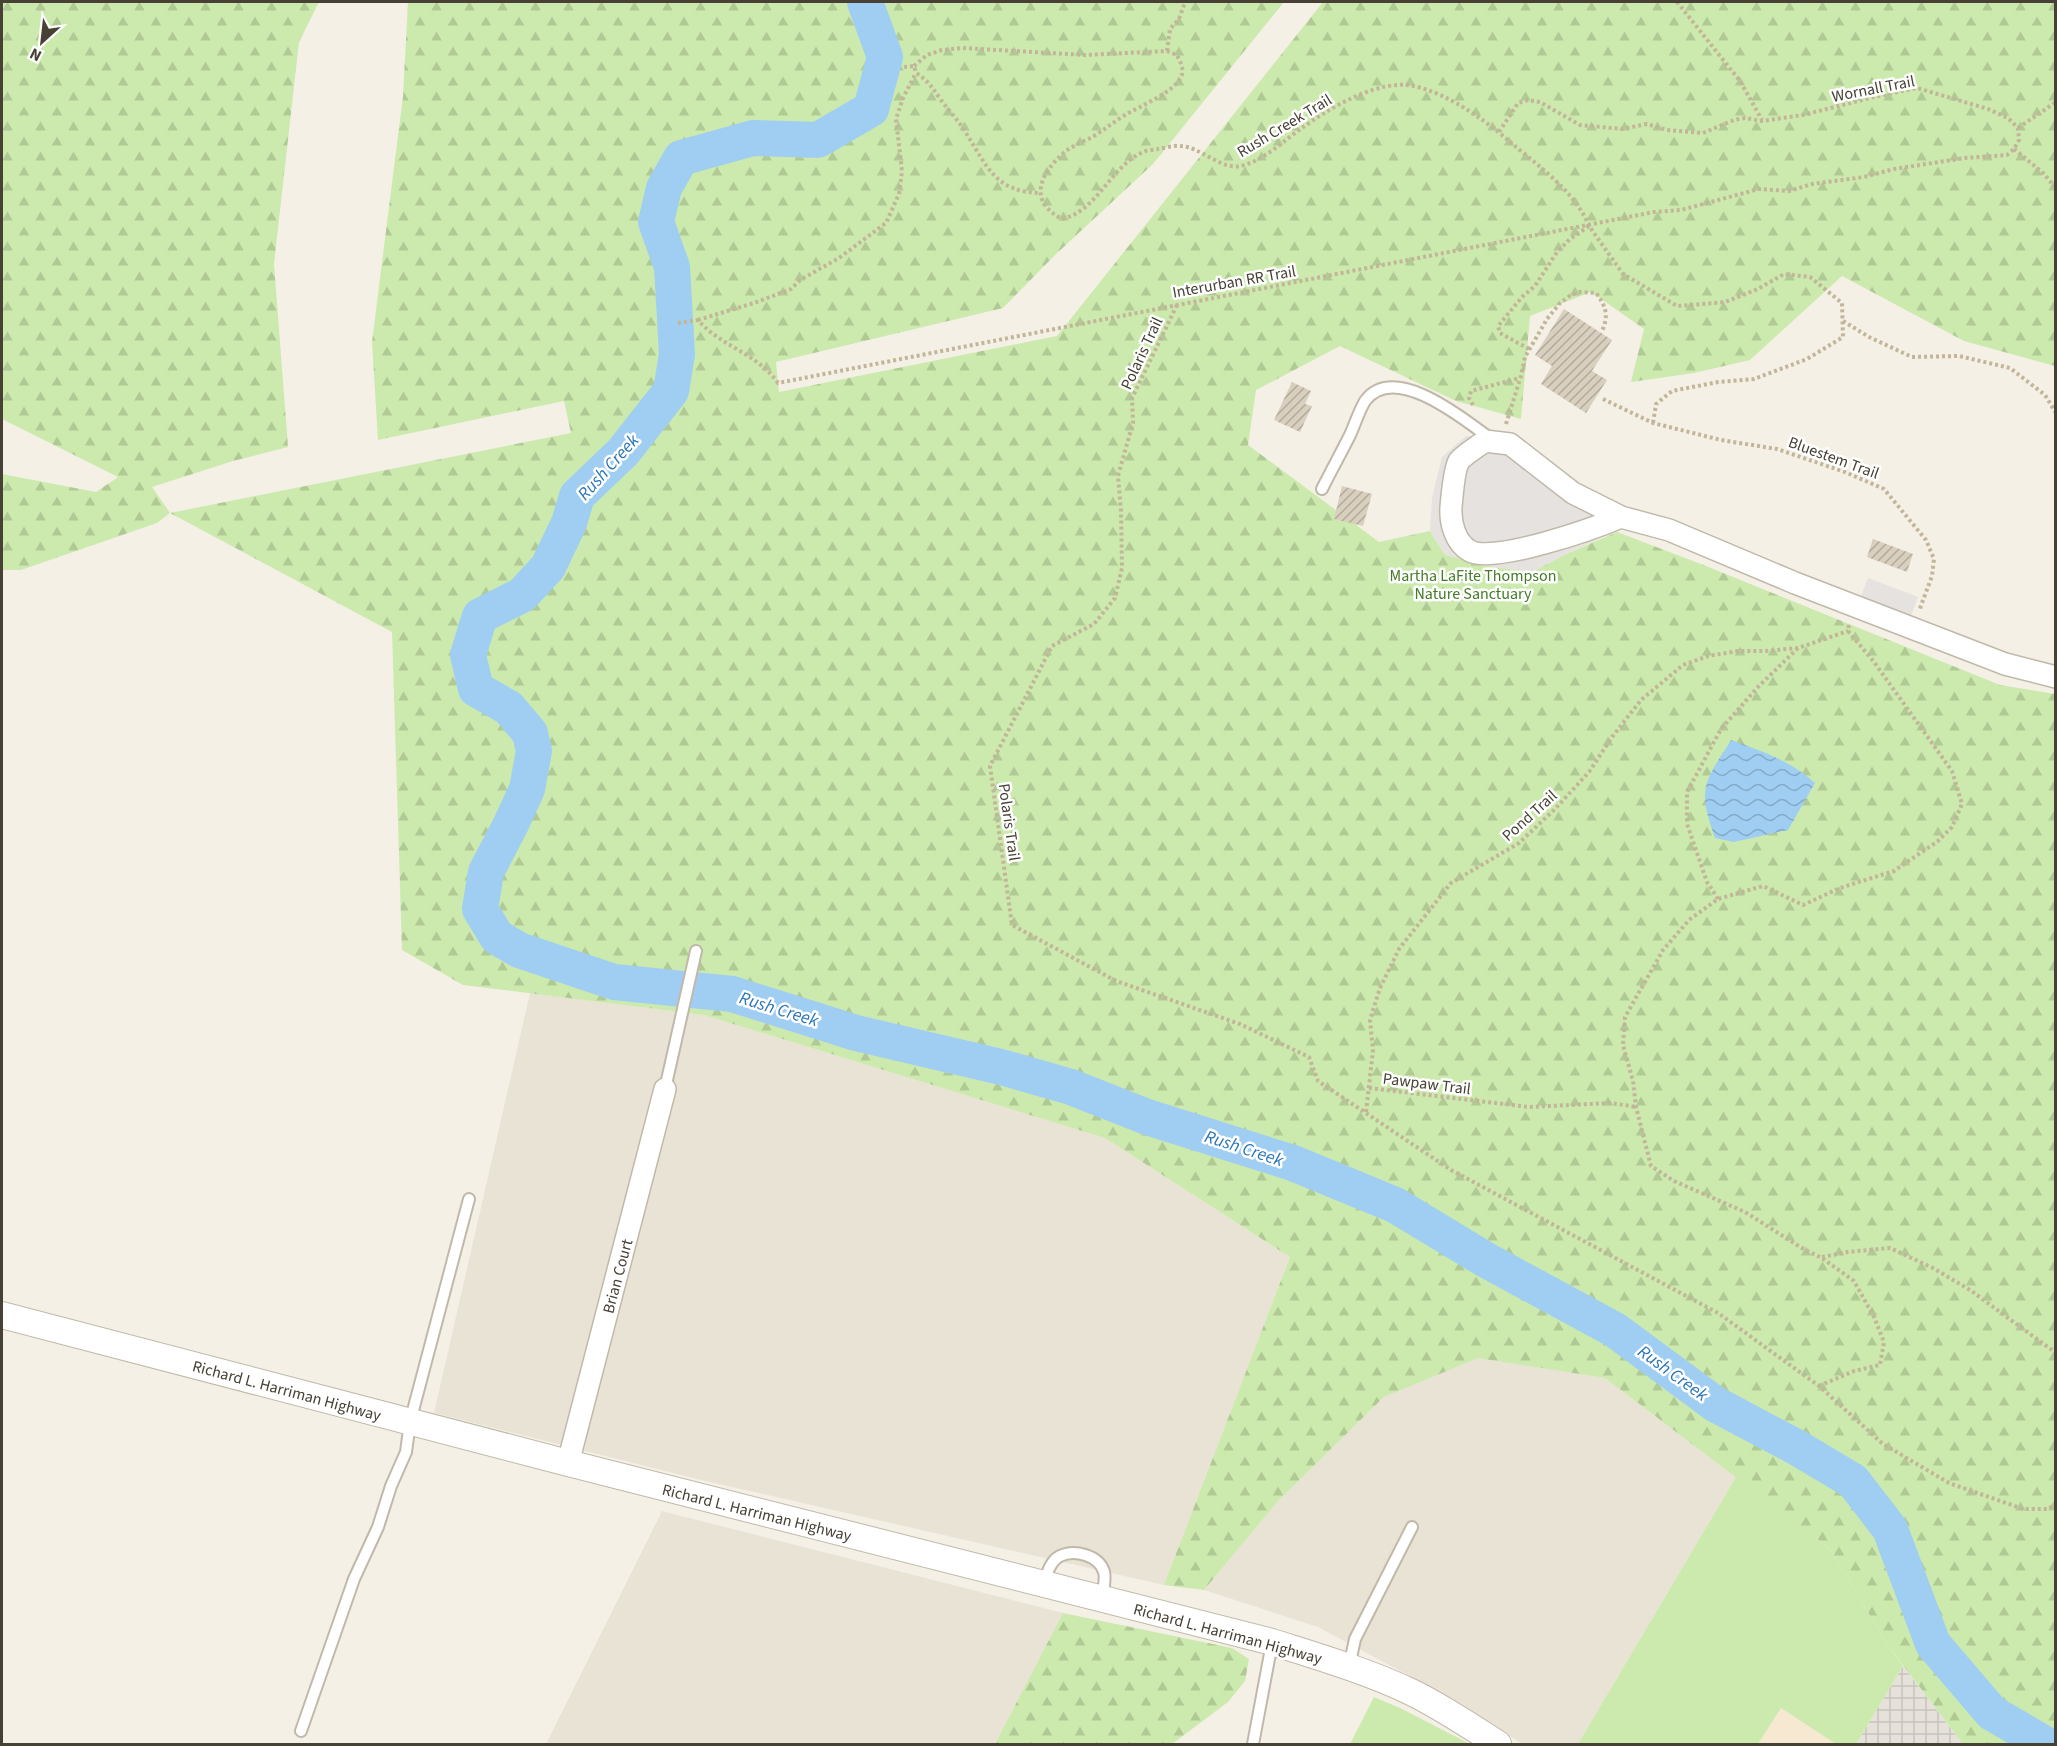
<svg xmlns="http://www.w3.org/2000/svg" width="2057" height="1746" font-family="'Source Sans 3',sans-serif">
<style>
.residential{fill:#e8e3d4}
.commercial{fill:#f7e8d1}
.industrial{fill:url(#industrial-grid)}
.green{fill:#cceaad}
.forest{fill:url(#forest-firs)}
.parking{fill:#e5e2df}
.water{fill:url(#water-waves)}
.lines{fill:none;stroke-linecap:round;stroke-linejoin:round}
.river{stroke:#a0cef3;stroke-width:36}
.building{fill:url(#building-hatch)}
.service-casing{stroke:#c0b9a9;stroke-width:14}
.minor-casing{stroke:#c0b9a9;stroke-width:24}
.tertiary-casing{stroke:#c0b9a9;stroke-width:28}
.path{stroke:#c2b599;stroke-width:4;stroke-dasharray:3 3;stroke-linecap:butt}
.service{stroke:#fff;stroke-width:10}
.minor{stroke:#fff;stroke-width:21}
.tertiary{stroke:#fff;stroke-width:26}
.labels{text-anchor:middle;stroke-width:5;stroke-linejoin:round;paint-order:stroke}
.street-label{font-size:16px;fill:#474135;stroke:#fff}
.park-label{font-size:16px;fill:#437b26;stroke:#fff}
.water-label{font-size:18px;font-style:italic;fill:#2a76b7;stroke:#fff}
</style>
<defs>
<pattern id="industrial-grid" width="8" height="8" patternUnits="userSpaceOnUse" patternTransform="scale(1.5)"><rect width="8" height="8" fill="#e6e2db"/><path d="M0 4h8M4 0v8" fill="none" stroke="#c7c3bd"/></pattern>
<pattern id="forest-firs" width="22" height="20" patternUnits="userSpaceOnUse" patternTransform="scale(1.5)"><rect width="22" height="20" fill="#cceaad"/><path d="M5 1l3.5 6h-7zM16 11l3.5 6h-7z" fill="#b1ca95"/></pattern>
<pattern id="water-waves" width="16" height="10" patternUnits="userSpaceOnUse" patternTransform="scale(1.5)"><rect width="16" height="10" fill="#a0cef3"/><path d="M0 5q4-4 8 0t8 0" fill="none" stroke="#84a9c6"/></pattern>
<pattern id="building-hatch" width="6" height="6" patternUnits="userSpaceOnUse" patternTransform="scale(1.5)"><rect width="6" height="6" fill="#d9cfbe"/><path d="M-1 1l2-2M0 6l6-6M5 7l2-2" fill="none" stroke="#b2aa9b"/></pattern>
</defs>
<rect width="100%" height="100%" fill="#f4f0e6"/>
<path class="residential" d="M530 993 704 1015 1105 1138 1290 1257 1164 1585 701 1480 434 1413Z
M1478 1357 1605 1378 1736 1477 1578 1744H1522L1464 1705 1318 1627 1204 1590 1279 1500 1384 1397Z
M662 1511 1063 1613 995 1744H546Z"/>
<path class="commercial" d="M1781 1708 1836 1744H1758Z"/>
<path class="industrial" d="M1903 1666 1963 1744H1856Z"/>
<path class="green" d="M1736 1477 1829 1548 1889 1647 1903 1666 1856 1744H1836L1781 1708 1758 1744H1578Z
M1374 1697 1400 1708 1470 1744H1350Z"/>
<path class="forest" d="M2 2H319L299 42 274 264 288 447 233 461 152 487 170 513 571 433 564 401 378 440 372 342 403 96 408 2H1284L1153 164 1055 255 1003 308 776 362 779 392 1057 336 1323 2H2055V366L1964 341 1842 276 1750 360 1694 373 1631 382 1644 329 1591 292 1530 316 1521 419 1456 401 1340 346 1256 390 1248 445 1379 542 1430 531 1445 555 1532 572 1564 555 1617 532 1701 564 2000 685 2055 694V1744H1963L1889 1647 1829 1548 1605 1378 1478 1358 1384 1397 1279 1500 1204 1590 1164 1585 1290 1257 1105 1138 704 1015 463 985 402 950 392 632 170 513 157 523 21 570H2V474L96 492 118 477 2 419Z
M1063 1613 1232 1648 1249 1659 1245 1681 1228 1702 1172 1744H995Z"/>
<path class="parking" d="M1466 436 1487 437 1555 467 1620 510 1607 535 1564 555 1532 572 1492 567 1445 555 1430 531 1432 498 1442 457Z
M1868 578 1918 597 1907 627 1857 607Z"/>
<path class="water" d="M1731 740C1762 751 1791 761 1815 783L1788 830 1734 842 1715 838C1710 823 1702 803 1706 786 1710 770 1723 754 1731 740Z"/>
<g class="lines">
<path class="river" d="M865 2 885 57 871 109 818 140 753 138 681 158 664 188 656 222 672 267 677 354 671 391 623 452 577 496 569 523 548 567 522 595 480 616 468 655 476 689 509 708 530 733 534 751 527 789 511 824 486 872 480 909 497 937 519 950 614 982 732 994 856 1033 1001 1067 1071 1087 1147 1117 1293 1163 1395 1205 1486 1260 1615 1330 1715 1404 1796 1447 1853 1481 1890 1529 1933 1644 1992 1713 2045 1744"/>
</g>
<path class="building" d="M1564 309 1612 340 1592 371 1607 380 1586 413 1541 384 1552 366 1535 355Z
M1292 382 1311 391 1305 404 1312 406 1300 432 1274 420Z
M1342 486 1372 494 1363 526 1334 519Z
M1873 539 1913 554 1907 572 1867 557Z"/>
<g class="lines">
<defs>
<path id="service" d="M1322 489C1331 471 1341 453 1350 435 1355 424 1359 411 1365 401 1394 361 1465 420 1491 439
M665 1089 696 951
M1044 1583C1047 1574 1050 1561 1060 1556 1074 1549 1099 1555 1104 1572 1106 1579 1103 1592 1102 1600
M1349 1667 1355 1639 1412 1527
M301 1731 354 1579 378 1527 391 1486 406 1452 410 1422 469 1199
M1253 1744 1272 1643"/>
<path id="minor" d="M1621 517C1595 528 1494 564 1470 551 1455 543 1450 522 1451 507 1452 496 1454 469 1459 461 1465 454 1477 447 1485 441L1510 444 1573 493 1621 517 1669 530 1795 583 2005 664 2056 677
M568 1463 665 1089"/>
<path id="tertiary" d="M2 1315 568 1463 1272 1642C1319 1657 1367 1671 1411 1692 1442 1707 1470 1726 1498 1744"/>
</defs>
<use href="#service" class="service-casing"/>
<use href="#minor" class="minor-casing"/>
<use href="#tertiary" class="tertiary-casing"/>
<path class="path" d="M1677 2 1740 81 1762 120
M1167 51 1170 29 1179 19 1185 2
M914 66 927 55 942 50 963 48 1085 55 1167 51 1177 55C1180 62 1185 69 1181 77 1173 93 1140 106 1125 115 1114 122 1105 129 1094 136 1085 141 1074 145 1066 151 1041 172 1026 200 1062 219 1097 211 1109 169 1141 153 1145 150 1153 150 1158 149 1165 148 1174 145 1181 146 1200 147 1222 170 1240 166 1264 161 1283 141 1302 128 1326 110 1366 87 1397 85 1432 82 1483 118 1509 141 1537 165 1575 191 1589 226
M904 67 914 66 916 73C928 80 933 89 941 100 949 111 959 121 966 133 987 166 995 192 1040 193
M2018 128 2056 102
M2014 149 2043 173 2056 188
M1177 305 1132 398 1133 423 1118 476 1121 511 1122 568 1115 598 1094 624 1052 646 990 766 1012 925 1116 981 1240 1024 1309 1057 1318 1081 1451 1170 1718 1313 1819 1386 1883 1444 1949 1483 2023 1509H2048L2056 1504
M698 320 754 303 791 289 800 280 839 258 886 223 899 194 902 171 896 119 903 98 916 73
M1843 321 1869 337 1912 357 1959 356 2010 368 2045 395 2056 413
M678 323 698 320C721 347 756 352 778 383L1654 212 1681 210 1759 189 1789 191 1812 184 1864 177 1894 169 1965 158 2007 155 2014 149 2019 140 2018 128 2008 118 1988 109 1917 88 1874 97 1803 115 1762 121 1745 118 1734 120 1703 133 1667 130 1647 124 1622 129 1580 125 1540 102 1528 100 1518 103 1499 132
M1529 349 1500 333 1498 326 1523 296 1535 286 1557 252 1570 239 1589 226 1623 274 1677 306 1725 302 1758 289 1784 274 1810 277 1842 303 1843 337 1807 359 1754 379 1718 382 1672 391 1656 404 1653 423
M1603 399 1653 423 1721 440 1777 449 1845 472 1884 489 1926 540 1934 559 1932 576 1919 611
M1473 405 1469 398 1471 391 1520 378
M1506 424 1521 376 1525 357 1547 319 1560 303 1571 295 1580 292 1596 293C1606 306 1609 316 1602 331
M1718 899 1707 882 1687 824V792L1721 729 1758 687 1798 648
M1369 1088 1529 1107 1611 1103 1636 1107
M1366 1112 1373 1051 1370 1020 1380 988 1399 949 1451 883 1519 843 1555 809 1589 772 1612 737 1641 700 1683 665 1708 656 1738 651H1765L1798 648 1848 631
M1822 1257 1848 1252 1890 1248 1933 1268 1970 1290 2056 1353
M1819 1386 1854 1371 1880 1365 1884 1342 1874 1317 1854 1281 1822 1258 1805 1250 1745 1212 1674 1181 1651 1166 1636 1107 1633 1081 1623 1045 1625 1017 1663 950 1689 920 1718 899 1763 886 1803 905 1840 888 1894 871 1938 841 1952 827 1962 804 1952 771 1874 662 1848 631 1849 624"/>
<use href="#service" class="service"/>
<use href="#minor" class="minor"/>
<use href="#tertiary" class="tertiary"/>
</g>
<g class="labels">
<g class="street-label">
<text transform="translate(1873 88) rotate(-11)" y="6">Wornall Trail</text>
<text transform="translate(1284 125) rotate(-31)" y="6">Rush Creek Trail</text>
<text transform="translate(1234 281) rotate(-10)" y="6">Interurban RR Trail</text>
<text transform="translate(1141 353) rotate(-65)" y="6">Polaris Trail</text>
<text transform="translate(1834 457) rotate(20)" y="6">Bluestem Trail</text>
<text transform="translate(1529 815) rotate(-42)" y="6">Pond Trail</text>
<text transform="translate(1010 822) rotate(82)" y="6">Polaris Trail</text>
<text transform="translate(1427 1083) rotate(7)" y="6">Pawpaw Trail</text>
<text transform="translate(617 1276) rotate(-75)" y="6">Brian Court</text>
<text transform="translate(287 1390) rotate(15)" y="6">Richard L. Harriman Highway</text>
<text transform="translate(757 1512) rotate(14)" y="6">Richard L. Harriman Highway</text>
<text transform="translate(1228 1633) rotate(15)" y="6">Richard L. Harriman Highway</text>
</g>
<g class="park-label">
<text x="1473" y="581">Martha LaFite Thompson<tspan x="1473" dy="18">Nature Sanctuary</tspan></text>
</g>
<g class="water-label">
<text transform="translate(608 467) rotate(-48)" y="6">Rush Creek</text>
<text transform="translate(779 1009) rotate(17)" y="6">Rush Creek</text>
<text transform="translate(1244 1148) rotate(18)" y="6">Rush Creek</text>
<text transform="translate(1673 1373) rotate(36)" y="6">Rush Creek</text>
</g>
</g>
<rect width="2057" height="1746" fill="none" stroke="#474135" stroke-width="6"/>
<g transform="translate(42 42) rotate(207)" stroke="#ffffff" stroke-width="4.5" paint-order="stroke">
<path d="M0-4.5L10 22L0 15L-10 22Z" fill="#474135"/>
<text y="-9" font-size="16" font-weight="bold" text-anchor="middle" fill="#474135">N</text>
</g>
</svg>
